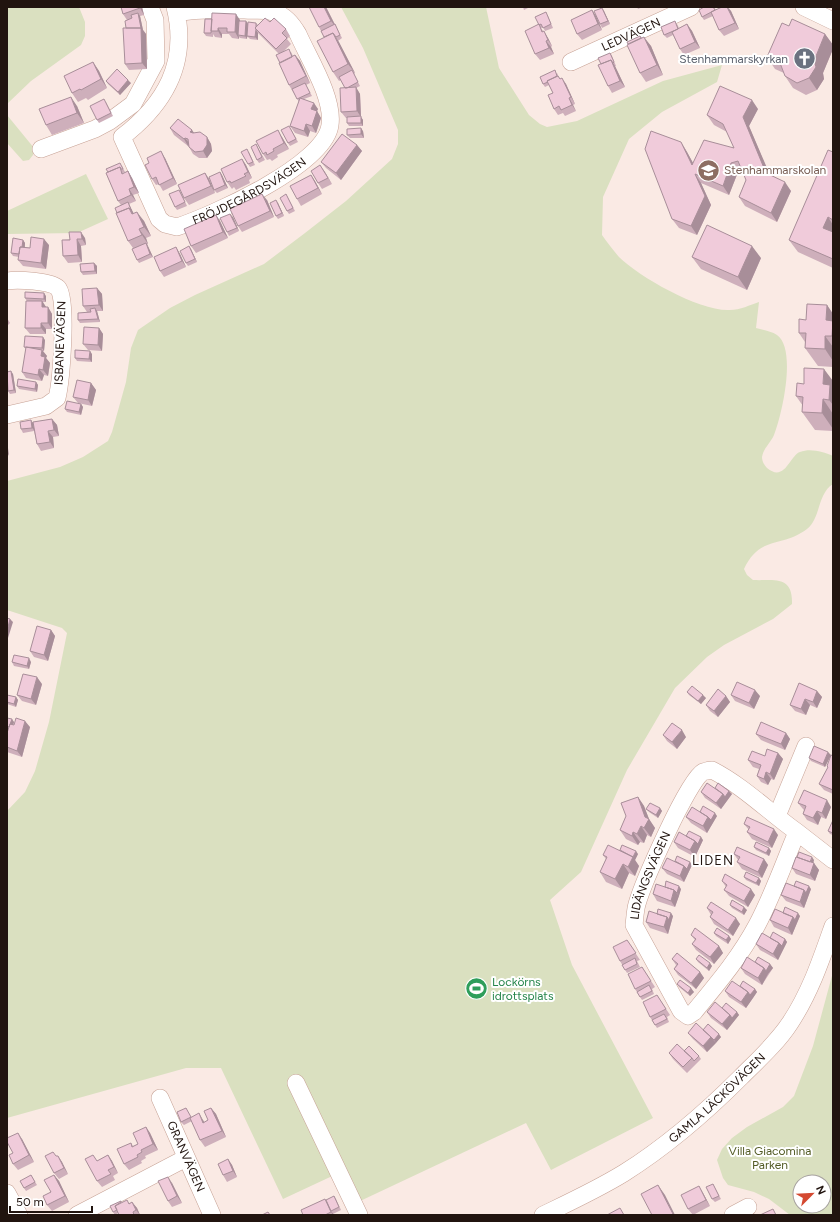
<svg xmlns="http://www.w3.org/2000/svg" width="840" height="1222" font-family="Figtree,sans-serif">
<style>
.green{fill:#dae0c0;fill-rule:evenodd}
.lines{fill:none;stroke-linecap:round;stroke-linejoin:round}
.minor-casing{stroke:#c7a295;stroke-width:18}
.minor{stroke:#fff;stroke-width:17}
.wall{fill:#ceafbb}
.shaded-wall{fill:#a88e99}
.building{fill:#f0cbda;stroke:#a88e99}
.labels{text-anchor:middle;stroke-width:4;stroke-linejoin:round;paint-order:stroke}
.street-label{font-size:12px;fill:#21140f;stroke:#fff}
.worship-label{font-size:12px;fill:#5b616d;stroke:#fff;text-anchor:end}
.education-label{font-size:12px;fill:#785e54;stroke:#fff;text-anchor:start}
.leisure-label{font-size:12px;fill:#27864d;stroke:#fff;text-anchor:start}
.park-label{font-size:12px;fill:#535b25;stroke:#fff}
.neighbourhood-label{font-size:13px;letter-spacing:1px;fill:#21140f;stroke:#fff}
</style>
<rect width="100%" height="100%" fill="#faeae4"/>
<path class="green" d="M7 7H79L85 22V36L81 45 31 81 7 104Z
M341 7H486L499 68 529 115 540 124 547 127 577 121 663 81 722 65 717 82 662 112 629 139 603 197 602 235C607 242 613 250 619 257 639 277 701 312 730 310 740 310 750 305 759 302L756 328C763 330 771 331 777 335 797 349 782 415 774 435 771 442 763 449 762 457 762 461 764 465 767 468 785 483 790 455 800 452 811 448 823 452 833 456V484C817 494 821 518 807 529 782 548 760 535 744 569L747 575 753 580C774 581 793 575 792 604L773 619 724 645 707 657 675 688 627 770 581 872 550 900 572 965 653 1118 551 1170 526 1123 358 1202 343 1171 283 1199 221 1068H186L7 1118V811L25 792 35 771 49 722 67 633 62 628 7 610V481L60 467 83 457 108 441 112 432 126 382 131 348 138 330 170 308 195 295 264 264 305 233 346 201 392 159 398 144V130L363 48Z
M7 115 34 148 33 155 29 160 23 161 7 143Z
M86 174 108 219 77 233 7 234V211Z
M833 972V1215H790L769 1199 754 1192 728 1185 723 1178 717 1160 722 1149 732 1138 747 1127 783 1107 794 1096 813 1046ZM800 1182H824V1206H800Z"/>
<g class="lines">
<defs>
<g id="minor">
<path id="s1" d="M175 7C189 63 165 104 122 137L159 219 165 224 177 227C213 215 325 165 330 125 334 98 309 59 298 34 292 24 285 15 273 12 265 9 254 11 245 10 222 10 199 8 177 13"/>
<path d="M804 7 833 21"/>
<path id="s2" d="M571 62 691 7"/>
<path d="M41 149 95 129 110 121 133 104 156 61 155 20 150 7"/>
<path d="M7 281C17 279 51 281 58 288 68 298 61 382 57 398L46 406 7 415"/>
<path d="M777 816 806 746"/>
<path id="s3" d="M797 832C784 863 773 895 757 925 740 957 717 984 694 1012L688 1016 681 1011 634 925C635 918 635 911 637 904 643 883 688 780 703 772 706 771 709 770 712 770 743 786 769 812 797 832L833 860"/>
<path d="M296 1083 359 1215"/>
<path id="s4" d="M160 1098 212 1215"/>
<path d="M7 1193 19 1215"/>
<path d="M77 1215 186 1158"/>
<path id="s5" d="M543 1215C570 1202 598 1189 624 1173 667 1146 705 1113 741 1077 758 1060 777 1043 790 1023 810 993 821 960 833 926"/>
<path d="M733 1215 748 1207"/>
</g>
</defs>
<use href="#minor" class="minor-casing"/>
<use href="#minor" class="minor"/>
</g>
<path class="wall" d="M121 7H142L144 15 140 16 143 30 146 34 147 69 129 70 125 64 126 28 127 20 123 14Z
M326 7 342 38 338 41 355 73 354 74 360 86 356 88 360 94 361 117 363 120V126H349L347 123V118H346L341 112 345 88 341 80 339 81 333 72 324 37 319 27Z
M523 7H530L524 10Z
M637 7H643L638 9Z
M714 7 716 10 722 7H728L731 11 739 29 724 36 719 30 713 16 704 20 702 17Z
M602 8 604 11 610 24 602 28 600 24Z
M592 10 596 16 602 30 582 40 577 34Z
M548 16 553 28 545 31 543 27 541 28 548 38 552 46 551 47 554 54 540 60 535 54 539 24Z
M205 19 240 20V21H246L248 24 247 39 240 38 239 37V39L232 38 229 34H222V38L215 37 213 34V37L206 36 204 33Z
M270 22 286 29 290 36 287 39 291 44 284 51 291 52 293 56 295 55 300 61 310 83 306 85 312 96 304 99 318 109 317 111 321 118 316 133 310 131 308 137 295 133 290 126 299 102 289 85 280 63 279 54 258 33V40L250 39 247 36 256 23 258 25Z
M677 24 679 28 687 24 692 31 700 48 684 55 680 49 673 35 667 38 664 35Z
M789 26 825 34 833 45V49L823 73 824 79 817 90 806 95 793 88 785 76 784 73 775 69 767 57Z
M640 36 651 46 663 75 646 82 640 73Z
M610 53 612 56 616 66H615L625 87 612 93 608 86 601 64Z
M93 62 99 71 107 88 88 100 86 98 78 102 72 93Z
M557 73 560 79 566 84 575 104 573 105 576 111 565 116 563 113 558 115 554 109 553 93 549 85 545 87 543 84Z
M106 81 131 83 120 95 108 84Z
M106 102 113 116 99 123 97 120Z
M77 106 84 123 52 135 46 125Z
M758 109 749 126 769 174 791 191 777 222 745 206 739 197 746 180 743 171 738 172 729 195 701 183 711 205 697 235 679 228 672 219 681 142 687 152 693 163 734 148 727 132 714 125 707 115Z
M170 128 192 130 194 133 207 137 211 144 212 151 207 158H199L193 154 189 147 188 146 174 135Z
M291 129 298 142 290 146 288 143Z
M363 131 364 138H350L347 135Z
M282 137 289 149 277 155 278 157 272 161 270 159 267 160 263 154Z
M256 144 265 160 259 163 257 160Z
M357 145 362 151 341 180 326 168 321 162Z
M249 152 255 165 250 167 248 164Z
M833 152V268L798 252 789 240Z
M165 158 177 184 163 191 159 184 156 185 152 179Z
M242 159 246 165 252 178 249 180 250 183 236 190 234 187 232 189 227 182Z
M320 165 332 184 322 189 318 183Z
M122 166 125 172 123 173H124L128 171 132 178 139 193 133 195 136 201 129 204 133 213 144 221 151 236 146 238 148 244 147 245 153 257 139 263 137 260 133 248 128 241 117 213 121 205 118 201 106 173Z
M220 172 222 175 228 188 217 193 214 190Z
M205 173 209 179 215 193 189 205 184 198Z
M311 175 315 181 322 194 301 206 297 199Z
M179 190 181 193 187 206 177 210 175 207Z
M286 194 295 211 289 214 287 211Z
M267 200 274 217 242 232 238 226Z
M278 203 284 216 278 219 276 216Z
M216 215 220 221 228 238 196 253 191 246Z
M233 217 239 231 229 236 227 232Z
M85 238 86 245 81 246 82 262 68 263 63 256 62 240Z
M23 240 25 243V247L30 248 49 245 46 269 23 266 18 260 19 257 13 256 11 253Z
M189 246 191 249 197 262 188 266 186 263Z
M176 247 180 254 186 267 164 277 160 271Z
M692 257 761 258 747 290 701 269Z
M94 263 97 266V274L83 275 81 272Z
M97 288 102 294 103 311H97L100 322 80 323 78 320 87 312 83 306Z
M46 296V302H43L46 307H48L52 314V329H46V334H30L25 328 27 301 25 298Z
M827 305 833 314V367L818 366 805 348V342L799 333 806 320Z
M7 318 10 323 7 326Z
M99 328 103 334 102 351 88 350 83 344Z
M45 340 44 351H43L47 356 46 358 50 363 48 376 44 375 42 381 26 378 22 372 26 349 24 347Z
M92 354V362L77 361 75 358Z
M7 372 13 374 16 393 10 394 8 391V395H7Z
M833 381V431L815 430 802 412 803 406 796 396 804 384Z
M36 382 38 385 37 392 19 389 17 386Z
M91 383 96 390 92 406 78 403 73 397Z
M81 404 83 407 81 415 67 412 65 409Z
M52 419 57 425 59 436 53 437 54 448 41 451 37 444 34 431 23 433 21 429 33 422Z
M51 630 55 636 48 661 34 657 30 651Z
M12 662H31L29 669 14 666Z
M42 684 36 705 22 701 17 695Z
M817 691 822 697 817 708 810 705 806 715 795 711 790 705Z
M687 692 706 698 701 704 689 695Z
M7 695 16 697 18 700 16 707 7 704Z
M731 695 760 696 754 709 735 701Z
M726 696 730 702 718 717 710 711 706 705Z
M7 718 14 722 13 725 30 727 22 757 7 752V733L8 729H7Z
M786 733 790 739 785 750 761 740 756 734Z
M663 735 686 737 677 749 667 741Z
M778 753 783 759 774 780 771 779 768 785 761 782 757 776 759 769 753 767 748 760Z
M831 755 825 767 811 761 809 758Z
M833 756V794L824 790 819 784 828 767 827 766Z
M715 788 729 791 732 794 721 809 705 798 701 792Z
M638 797 644 806 649 819 655 828 651 837 647 835 644 843 640 842 638 845 626 839 620 830Z
M798 803 831 807 826 819 821 817 818 825 807 820 803 814 804 810 803 809Z
M660 808 662 811 658 818 649 812 646 809Z
M700 812 717 816 707 833 691 823 686 817Z
M833 820V835L830 834 828 831Z
M744 824 778 835 772 848 752 839 747 832 749 830Z
M686 836 703 840 695 857 678 848 674 842Z
M754 847 769 848 771 851 769 856 756 850Z
M620 850 638 854 635 860 639 866 635 876 629 873 622 889 606 882 600 872 606 859 603 855Z
M734 854 764 859 768 865 762 878 742 869 737 862 738 860Z
M814 860 813 863 819 870 815 881 796 874 792 868Z
M675 861 692 865 684 882 667 874 662 868Z
M744 877 759 878 761 881 759 886 746 880Z
M722 881 755 895 748 907 729 896 724 890 726 887Z
M794 886 811 889 804 908 786 901 781 895Z
M665 887 681 889 675 907 657 901 653 894Z
M730 905 747 910 744 915 732 908Z
M707 908 740 924 733 936 714 924 710 917 711 915Z
M783 913 800 916 792 935 774 927 770 920Z
M657 914 673 916 668 934 650 928 646 922Z
M714 933 729 936 731 939 728 944 716 936Z
M691 935 719 946 723 953 714 964 696 950 692 944 695 940Z
M770 938 785 939 787 942 778 960 760 950 756 944Z
M627 940 640 960 637 961 640 967 627 973 620 961Z
M672 959 700 972 704 978 696 989 678 975 674 969 676 965Z
M696 959 712 966 709 971 698 962Z
M755 962 770 964 773 968 762 985 745 974 741 968Z
M642 967 655 987 652 989 654 994 642 1000 635 989Z
M677 984 694 992 690 996 679 987Z
M740 986 755 989 757 992 746 1008 729 997 725 991Z
M657 995 670 1015 667 1017 669 1022 657 1028 650 1017Z
M722 1008 737 1012 739 1015 727 1030 711 1018 707 1012Z
M703 1030 721 1037 707 1052 693 1039 688 1033Z
M684 1051 699 1056 701 1059 687 1073 673 1059 669 1053Z
M186 1108 191 1117 203 1120 204 1122 208 1120 211 1108 216 1114 226 1137 205 1147 200 1140 192 1121 184 1125 181 1122Z
M146 1127 150 1133 158 1150 145 1156 146 1158 141 1161 142 1163 129 1170 124 1164 131 1143 133 1146 138 1144Z
M22 1139 34 1162 18 1170 13 1164V1153Z
M108 1155 112 1161 118 1173 113 1176 115 1180 102 1187 97 1181V1161Z
M57 1156H58L62 1162 68 1174 59 1179 54 1173Z
M228 1159 232 1165 237 1177 227 1182 223 1175Z
M31 1175 37 1185 26 1191 24 1188Z
M54 1175 59 1181 69 1202 52 1211 47 1205Z
M172 1183 182 1203 172 1207 168 1201Z
M713 1184 721 1199 715 1202 712 1199Z
M699 1186 703 1193 710 1206 693 1215 688 1209Z
M334 1196 336 1199 341 1210 333 1214 334 1215H303L327 1202Z
M122 1202 130 1203 132 1202 137 1208 140 1215H119L118 1213 115 1215 113 1212Z"/>
<path class="shaded-wall" d="M139 7H142L144 15 140 8Z
M324 7H326L336 27 331 21Z
M727 7 731 11 739 29 735 23Z
M602 8 604 11 610 24 608 21Z
M592 10 596 16 602 30 598 24Z
M138 13 140 16 143 30 146 34 147 69 142 63Z
M236 14 240 20 239 35H238L239 37V39L235 32Z
M246 21 248 24 247 39 245 36Z
M687 24 692 31 700 48 695 42Z
M218 28 222 34V38L218 31Z
M256 30 258 33V40L255 37Z
M544 31 548 38 552 46 548 40Z
M333 33 339 42 355 73 348 64Z
M825 34 833 45V49L823 73 824 79 817 90 809 78 814 61Z
M644 37 651 46 663 75 657 65Z
M546 41 551 47 554 54 549 48Z
M295 55 300 61 310 83 306 76Z
M611 60 615 66 625 87 620 81Z
M93 62 99 71 107 88 101 79Z
M562 78 566 84 575 104 571 97Z
M128 80 131 83 120 95 118 92Z
M356 87 360 94 361 117 363 120V126L361 123V117L357 111Z
M71 97 77 106 84 123 77 113Z
M569 98 573 105 576 111 572 105Z
M752 100 758 109 749 126 773 182 766 173 743 117Z
M314 103 318 109 317 111 321 118 316 133 312 126 311 109Z
M306 124 310 131 308 137 304 131Z
M361 128 363 131 364 138 361 134Z
M192 130 196 136 190 132Z
M278 130 282 137 289 149 284 143Z
M207 137 211 144 212 151 207 158 203 151Z
M185 138 190 144 188 146 184 139Z
M681 142 687 152 699 174 692 165Z
M357 145 362 151 341 180 336 173Z
M161 151 165 158 177 184 173 178Z
M242 159 246 165 252 178 248 172Z
M731 163 738 172 729 195 723 186Z
M320 165 325 172 332 184 328 178Z
M128 171 132 178 139 193 134 187Z
M220 172 222 175 228 188 225 185Z
M205 173 209 179 215 193 211 186Z
M695 174 701 183 711 205 697 235 691 226Z
M311 175 315 181 322 194 318 188Z
M785 182 791 191 777 222 771 213Z
M129 189 133 195 136 201 131 195Z
M262 194 267 200 274 217 270 211Z
M276 200 278 203 284 216 282 213Z
M128 202 134 214H132Z
M137 212 144 221 151 236 144 227Z
M230 214 233 217 239 231 237 228Z
M216 215 220 221 228 238 223 232Z
M828 217 833 225V238L823 228Z
M139 229 146 238 148 244 142 235Z
M81 232 85 238 86 245 82 239Z
M44 239 49 245 46 269 41 263Z
M77 239 81 246 82 262 78 255Z
M23 240 25 243 24 258 21 255Z
M146 243 148 246 153 257 150 254Z
M189 246 191 249 197 262 195 259Z
M752 246 761 258 747 290 738 277Z
M176 247 180 254 186 267 182 261Z
M94 263 97 266V274L95 271Z
M97 288 102 294 103 311 99 305Z
M44 293 46 296V302L44 299Z
M42 301 46 307H42Z
M827 305 833 314V337L826 320Z
M48 307 52 314V329L48 323Z
M95 308 97 311 100 322 98 319Z
M41 323 46 329V334L41 328Z
M99 328 103 334 102 351 98 345Z
M825 336 833 347V361L825 349Z
M43 337 45 340 44 351 42 348Z
M42 350 47 356 46 358 50 363 48 376 43 370 41 356Z
M90 351 92 354V362L89 359Z
M39 369 44 375 42 381 38 375Z
M824 369 833 381V405L829 400 823 384Z
M11 371 13 374 16 393 14 390Z
M36 382 38 385 37 392 35 389Z
M91 383 96 390 92 406 88 400Z
M823 399 833 414V429L822 413Z
M81 404 83 407 81 415 79 412Z
M52 419 57 425 59 436 54 430Z
M31 420 33 423 35 431 32 428Z
M48 431 53 437 54 448 50 442Z
M7 440 9 456 7 452Z
M10 619 13 622 8 638 7 637V631Z
M51 630 55 636 48 661 44 655Z
M29 658 31 662 29 669 27 666Z
M37 677 42 684 36 705 31 699Z
M755 690 760 696 754 709 749 703Z
M817 691 822 697 817 708 813 702Z
M703 695 706 698 701 704 698 701Z
M726 696 730 702 718 717 714 711Z
M16 697 18 700 16 707 14 704Z
M805 699 810 705 806 715 801 709Z
M12 719 14 722 12 730 9 727Z
M25 721 30 727 22 757 17 751Z
M682 730 686 737 677 749 672 742Z
M786 733 790 739 785 750 781 744Z
M828 752 831 755 825 767 823 764Z
M778 753 783 759 774 780 770 774Z
M766 772 771 779 768 785 764 779Z
M729 791 732 794 721 809 716 803 723 794Z
M638 797 644 806 649 819 655 828 651 837 644 828 645 817Z
M827 800 831 807 826 819 822 813Z
M660 808 662 811 658 818 656 815Z
M817 811 821 817 818 825 813 818Z
M715 813 717 816 707 833 703 826 708 817Z
M641 826 647 835 644 843 637 834Z
M774 829 778 835 772 848 768 842Z
M633 832 640 842 638 845 632 836Z
M701 837 703 840 695 857 690 850 695 841Z
M769 848 771 851 769 856 766 853Z
M636 851 638 854 635 860 639 866 635 876 628 867Z
M812 857 814 860 812 867 810 864Z
M764 859 768 865 762 878 758 872Z
M690 862 692 865 684 882 680 876 684 866Z
M814 863 819 870 815 881 810 875Z
M623 864 629 873 622 889 615 879Z
M759 878 761 881 759 886 756 883Z
M679 886 681 889 679 896 677 893Z
M809 886 811 889 804 908 800 902 804 890Z
M751 889 755 895 748 907 744 901Z
M674 890 679 896 675 907 671 901Z
M744 907 747 910 744 915 742 912Z
M671 913 673 916 668 934 664 927 667 917Z
M798 913 800 916 797 923 795 920Z
M793 917 797 923 792 935 788 928Z
M736 918 740 924 733 936 728 930Z
M729 936 731 939 728 944 726 940Z
M785 939 787 942 778 960 773 954 779 943Z
M719 946 723 953 714 964 710 957Z
M710 963 712 966 709 971 707 968Z
M770 964 773 968 768 974 766 971Z
M764 968 768 974 762 985 758 978Z
M700 972 704 978 696 989 691 983Z
M691 988 694 992 690 996 688 993Z
M755 989 757 992 753 998 750 995Z
M748 992 753 998 746 1008 741 1002Z
M737 1012 739 1015 727 1030 722 1024 730 1015Z
M719 1034 721 1037 716 1043 714 1040Z
M711 1037 716 1043 707 1052 703 1046Z
M211 1108 216 1114 226 1137 222 1131Z
M199 1113 203 1120 208 1129 203 1123Z
M146 1127 150 1133 158 1150 153 1144Z
M18 1133 22 1139 34 1162 29 1155Z
M108 1155 112 1161 118 1173 114 1167Z
M58 1156 62 1162 68 1174 64 1168Z
M228 1159 232 1165 237 1177 233 1171Z
M54 1175 59 1181 69 1202 65 1196Z
M168 1177 172 1183 182 1203 177 1196Z
M658 1185 665 1195 675 1215H674L673 1214Z
M699 1186 703 1193 710 1206 706 1200Z
M325 1199 329 1205 331 1211 334 1215H333L331 1212Z
M132 1202 137 1208 140 1215 136 1210Z"/>
<path class="building" d="M121 7H139L140 8 123 14Z
M309 7H324L331 21 319 27Z
M704 7H713L715 10 702 17 699 10Z
M722 7H727L735 23 719 30 711 12Z
M602 8 608 21 600 24 594 11Z
M592 10 598 24 577 34 571 20Z
M546 12 551 24 543 28 541 24 539 25 535 17Z
M138 13 141 28H126L125 21 132 18 131 15Z
M212 13 236 14 235 32H227V28H218V31H211Z
M265 18 270 22 274 18 286 29 282 33 287 38 276 49 255 28Z
M205 19H212L211 33H204Z
M792 19 825 34 814 61 816 67 809 78 797 83 785 76 780 63 767 57 782 23 789 26Z
M239 21H246L245 36 238 35Z
M675 21 678 29 664 35 661 27Z
M248 22 256 23V27L255 28 256 29 255 37 247 36Z
M335 24 340 35 336 37 333 33 324 37 321 31Z
M539 24 542 32 544 31 548 40 546 41 549 48 535 54 525 31Z
M687 24 695 42 680 49 672 32Z
M123 28H141L142 63 125 64Z
M333 33 348 64 333 72 317 41Z
M640 36 641 38 628 44 627 42Z
M644 37 657 65 640 73 627 45Z
M289 49 292 57 280 63 276 55Z
M610 53 614 62 613 63 611 60 601 64 598 58Z
M295 55 306 76 289 85 279 63Z
M611 60 620 81 608 86 598 65Z
M93 62 101 79 81 90 80 89 72 93 64 76Z
M117 69 128 80 118 92 106 81Z
M352 70 358 82 347 88H345L339 77Z
M555 70 557 76 547 81 548 82 543 84 540 77Z
M558 76 560 79 562 78 571 97 569 98 572 105 561 110 559 106 554 109 548 95 553 93 547 81Z
M305 83 310 93 297 99 292 89Z
M720 86 752 100 743 117 766 173 785 182 771 213 739 197 746 180 738 161 731 163 723 186 695 174 705 196 691 226 672 219 645 149 651 131 681 142 692 165 704 140 734 148 723 124 707 115Z
M356 87 357 111 341 112 340 88Z
M71 97 77 113 46 125 39 109Z
M300 98 314 103 311 109 317 111 312 126 306 124 304 131 290 126Z
M104 99 111 113 97 120 90 106Z
M361 116V123H347V117Z
M178 119 192 130 190 132 193 133 200 132 207 137V145L203 151 195 152 189 147 188 139 185 138 184 139 170 128Z
M289 126 296 139 288 143 281 130Z
M361 128V134L347 135V129Z
M278 130 284 143 273 149 274 151 267 155 266 152 263 154 256 141Z
M342 134 357 145 336 173 321 162Z
M256 144 262 157 257 160 251 147Z
M247 149 253 162 248 164 241 152Z
M828 150 833 152V220L828 217 823 228 833 232V259L789 240Z
M161 151 173 178 159 185 156 177 152 179 145 165 149 163 147 158Z
M242 159 248 172 244 174 246 176 231 183 230 181 227 182 221 169Z
M120 163 123 169H121L120 167 108 172 106 169Z
M320 165 328 178 318 183 311 171Z
M120 167 122 174 128 171 134 187 129 189 131 195 118 201 106 173Z
M220 172 225 185 214 190 209 177Z
M205 173 211 186 184 198 178 185Z
M311 175 318 188 297 199 290 186Z
M179 190 185 202 175 207 169 194Z
M262 194 270 211 238 226 230 209Z
M286 194 293 208 287 211 280 198Z
M276 200 282 213 276 216 270 203Z
M128 202 131 210 129 208 117 213 115 208Z
M129 208 132 214 137 212 144 227 139 229 142 235 128 241 116 213Z
M230 214 237 228 227 232 220 218Z
M216 215 223 232 191 246 184 229Z
M707 225 752 246 738 277 692 257Z
M69 232H81L82 239H77L78 255 63 256 62 240H70Z
M31 237 44 239 41 263 18 260 20 247 30 248Z
M13 238 23 240 22 247H20L19 254 11 253Z
M146 243 150 254 137 260 132 249Z
M189 246 195 259 186 263 180 251Z
M176 247 182 261 160 271 154 257Z
M94 263 95 271 81 272 80 264Z
M97 288 99 305 83 306 82 289Z
M25 292 44 293V299L25 298Z
M26 301H42V307H48V323H41V328H25Z
M807 304 827 305 826 320 833 321 832 336H825V349L805 348 806 333H799V319L806 320Z
M95 308 98 319 78 320V313L91 312 90 309Z
M84 327 99 328 98 345 83 344Z
M25 336 43 337 42 348 24 347Z
M26 347 42 350 41 356 45 357 43 370 39 369 38 375 22 372Z
M75 350 90 351 89 359 75 358Z
M804 368 824 369 823 384 830 385 829 400 823 399 822 413 802 412 803 397 796 396 797 383 804 384Z
M11 371 14 390 8 391 7 372Z
M18 379 36 382 35 389 17 386Z
M77 380 91 383 88 400 73 397Z
M67 401 81 404 79 412 65 409Z
M52 419 54 430 48 431 50 442 37 444 33 422Z
M31 420 32 428 21 429 20 422Z
M7 618 10 619 7 631Z
M37 626 51 630 44 655 30 651Z
M14 655 29 658 27 666 12 662Z
M23 674 37 677 31 699 17 695Z
M737 682 755 690 749 703 731 695Z
M799 683 817 691 813 702 805 699 801 709 790 705Z
M692 686 703 695 698 701 687 692Z
M718 689 726 696 714 711 706 705Z
M7 695 16 697 14 704 7 702Z
M7 718 12 719 9 727 7 726Z
M16 718 25 721 17 751 7 747V733L10 724 14 725Z
M761 722 786 733 781 744 756 734Z
M672 723 682 730 672 742 663 735Z
M814 746 828 752 823 764 809 758Z
M767 749 778 753 770 774 766 772 764 779 757 776 761 765 748 760 752 751 765 756Z
M831 755 833 756V790L819 784 828 767 827 766Z
M707 783 723 794 716 803 701 792Z
M718 783 729 791 725 797 723 794 715 788Z
M804 790 827 800 822 813 817 811 813 818 803 814 806 806 798 803Z
M638 797 645 817 649 819 644 828 641 826 637 834 633 832 632 836 620 830 626 816 621 803Z
M650 803 660 808 656 815 646 809Z
M703 806 715 813 711 820 708 817 700 812Z
M692 807 708 817 703 826 686 817Z
M747 817 774 829 768 842 747 832 750 827 744 824Z
M833 820V833L828 831Z
M689 831 701 837 698 844 695 841 686 836Z
M679 832 695 841 690 850 674 842Z
M756 842 769 848 766 853 754 847Z
M608 845 633 857 628 867 623 864 615 879 600 872 607 857 603 855Z
M622 845 636 851 633 857 620 850Z
M737 847 764 859 758 872 737 862 740 857 734 854Z
M799 852 812 857 810 862 797 857Z
M677 856 690 862 687 869 684 866 675 861Z
M796 857 814 863 810 875 792 868Z
M667 858 684 866 680 876 662 868Z
M746 872 759 878 756 883 744 877Z
M725 874 751 889 744 901 724 890 727 885 722 881Z
M666 881 679 886 677 893 674 890 665 887Z
M796 881 809 886 806 893 804 890 794 886Z
M786 883 804 890 800 902 781 895Z
M656 884 674 890 671 901 653 894Z
M732 900 744 907 742 912 730 905Z
M711 902 736 918 728 930 710 917 713 912 707 908Z
M785 907 798 913 795 920 793 917 783 913Z
M658 909 671 913 669 920 667 917 657 914Z
M775 909 793 917 788 928 770 920Z
M649 911 667 917 664 927 646 922Z
M695 928 719 946 710 957 692 944 696 939 691 935Z
M717 928 729 936 726 940 714 933Z
M773 932 785 939 782 946 779 943 770 938Z
M762 933 779 943 773 954 756 944Z
M627 940 636 953 620 961 613 947Z
M677 953 700 972 691 983 674 969 678 964 672 959Z
M699 955 710 963 707 968 696 959Z
M747 957 764 968 758 978 741 968Z
M758 957 770 964 766 971 764 968 755 962Z
M635 958 637 964 625 970 622 965Z
M642 967 651 981 635 989 628 974Z
M680 980 691 988 688 993 677 984Z
M732 981 748 992 741 1002 725 991Z
M743 981 755 989 750 995 748 992 740 986Z
M649 985 652 991 640 997 637 992Z
M657 995 666 1009 650 1017 643 1002Z
M715 1002 730 1015 722 1024 707 1012Z
M726 1003 737 1012 732 1018 730 1015 722 1008Z
M664 1014 667 1019 655 1025 652 1020Z
M696 1023 711 1037 703 1046 688 1033Z
M708 1024 719 1034 714 1040 711 1037 703 1030Z
M677 1044 692 1058 683 1067 669 1053Z
M689 1046 699 1056 694 1061 692 1058 684 1051Z
M186 1108 191 1117 181 1122 177 1112Z
M211 1108 222 1131 200 1140 190 1118 199 1113 203 1123 208 1120 204 1111Z
M146 1127 153 1144 141 1150 142 1152 137 1155 138 1157 124 1164 117 1149 131 1143 132 1147 138 1144 133 1133Z
M18 1133 29 1155 13 1164 9 1155 13 1153 7 1142V1138Z
M53 1152 56 1156H58L64 1168 54 1173 45 1156Z
M93 1155 97 1161 108 1155 114 1167 108 1170 111 1174 97 1181 85 1159Z
M228 1159 233 1171 223 1175 218 1164Z
M31 1175 35 1182 24 1188 20 1181Z
M54 1175 65 1196 47 1205 43 1196 51 1192 44 1180Z
M168 1177 177 1196 168 1201 158 1181Z
M713 1184 719 1196 712 1199 706 1187Z
M658 1185 673 1214 670 1215H652L641 1194Z
M699 1186 706 1200 688 1209 681 1195Z
M334 1196 339 1207 331 1211 326 1200Z
M325 1199 331 1212 325 1215H303L301 1210Z
M127 1200 129 1204 132 1202 136 1210 133 1212 134 1215H119L115 1206Z
M121 1201V1202L115 1206 117 1210 113 1212 110 1206Z
M620 1208 624 1215H607Z
M773 1209 776 1215H760Z
M268 1212 270 1215H262Z"/>
<defs>
<symbol id="church-disc" viewBox="-11 -11 22 22"><circle r="9.5" fill="#6b7280" stroke="#fff"/><path d="M-1.2-6h2.4v3.5h3.3v2.4h-3.3V6h-2.4V-.1h-3.3v-2.4h3.3Z" fill="#fff"/></symbol>
<symbol id="school-disc" viewBox="-11 -11 22 22"><circle r="9.5" fill="#8d6e63" stroke="#fff"/><path d="M0-5L7-2L0 1L-7-2ZM-4 1L0 2.5L4 1V4Q0 6-4 4Z" fill="#fff"/></symbol>
<symbol id="stadium-disc" viewBox="-11 -11 22 22"><circle r="9.5" fill="#2e9e5b" stroke="#fff"/><path d="M0-5a6.5 5 0 1 0 0 10a6.5 5 0 1 0 0-10ZM-3.5-1.8h7v3.6h-7Z" fill="#fff"/></symbol>
</defs>
<g fill-rule="evenodd">
<use href="#church-disc" x="792" y="46" width="25" height="25"/>
<use href="#school-disc" x="696" y="158" width="25" height="25"/>
<use href="#stadium-disc" x="464" y="976" width="25" height="25"/>
</g>
<g class="labels">
<g class="street-label">
<text dy="4" stroke="none"><textPath href="#s2" startOffset="66">LEDVÄGEN</textPath></text>
<text dy="4" stroke="none"><textPath href="#s1" startOffset="341">FRÖJDEGÅRDSVÄGEN</textPath></text>
<text transform="translate(60 343) rotate(-88)" y="4">ISBANEVÄGEN</text>
<text dy="4" stroke="none"><textPath href="#s3" startOffset="375">LIDÄNGSVÄGEN</textPath></text>
<text dy="4" stroke="none"><textPath href="#s5" startOffset="211">GAMLA LÄCKÖVÄGEN</textPath></text>
<text dy="4" stroke="none"><textPath href="#s4" startOffset="64">GRANVÄGEN</textPath></text>
</g>
<g class="worship-label">
<text x="788" y="63">Stenhammarskyrkan</text>
</g>
<g class="education-label">
<text x="724" y="174">Stenhammarskolan</text>
</g>
<g class="leisure-label">
<text x="492" y="986">Lockörns<tspan x="492" dy="14">idrottsplats</tspan></text>
</g>
<g class="park-label">
<text x="770" y="1155">Villa Giacomina<tspan x="770" dy="14">Parken</tspan></text>
</g>
<g class="neighbourhood-label">
<text x="713" y="865">LIDEN</text>
</g>
</g>
<rect width="840" height="1222" fill="none" stroke="#21140f" stroke-width="16"/>
<g transform="translate(812 1194) rotate(66)"><circle r="19" fill="#ffffff" stroke="#a6a19f"/>
<path d="M0-3L7 15L0 10L-7 15Z" fill="#d44931"/>
<text y="-6" font-size="11" font-weight="bold" text-anchor="middle" fill="#21140f">N</text>
</g>
<path d="M10 1206v6h82v-6" fill="none" stroke="#21140f" stroke-width="2"/>
<text x="16" y="1206" font-size="12" fill="#21140f" stroke="#ffffff" stroke-width="3" paint-order="stroke">50 m</text>
</svg>
